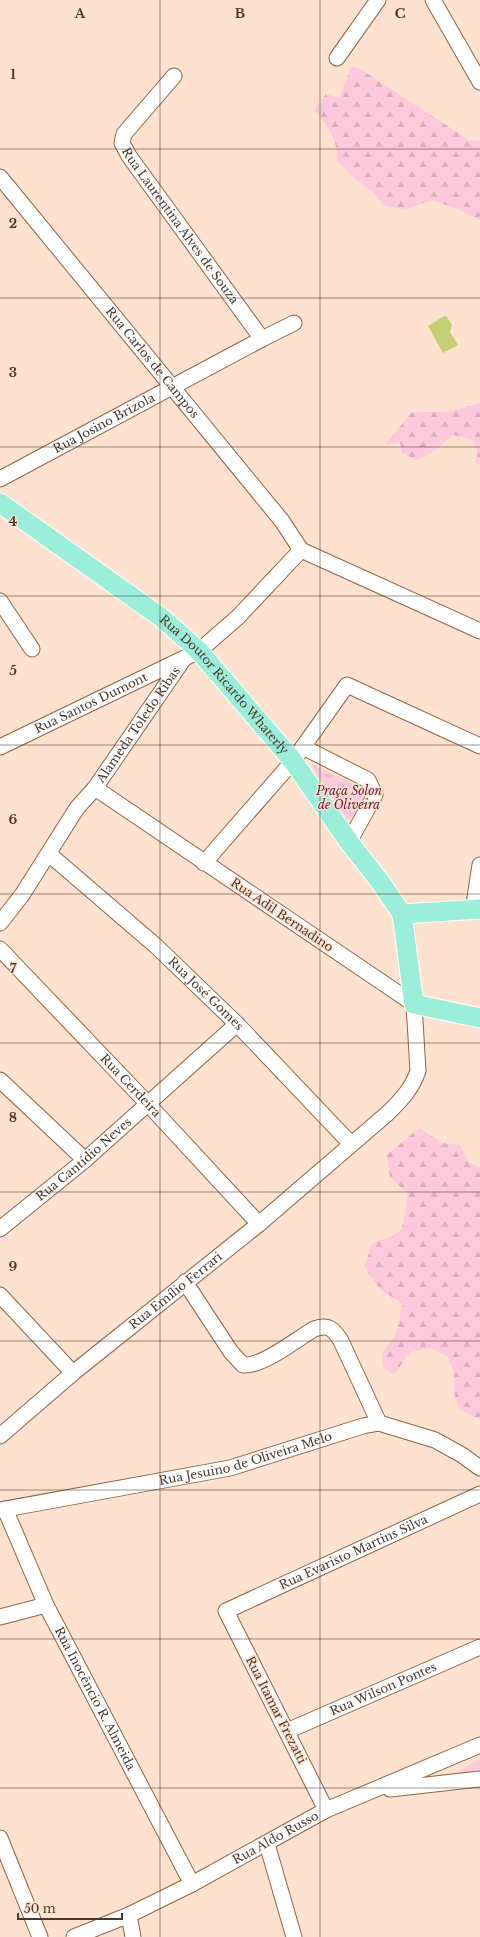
<svg xmlns="http://www.w3.org/2000/svg" width="480" height="1937" font-family="'Libre Baskerville',serif">
<style>
.forest{fill:url(#forest-firs)}
.park{fill:url(#park-tufts)}
.water{fill:#c3cf72}
.lines{fill:none;stroke-linecap:round;stroke-linejoin:round}
.minor-casing{stroke:#8d6447;stroke-width:17}
.major-casing{stroke:#fff;stroke-width:21}
.minor{stroke:#fff;stroke-width:15}
.major{stroke:#9beeda;stroke-width:19}
.grid{fill:none;stroke:#4a372a;stroke-width:1;stroke-opacity:0.55}
.labels{text-anchor:middle;stroke-width:3;stroke-linejoin:round;paint-order:stroke}
.street-label{font-size:12px;fill:#4a372a;stroke:#fee1ce}
.park-label{font-size:12px;font-style:italic;fill:#66163e;stroke:#fee1ce}
.grid-label{font-size:13px;text-anchor:middle;font-weight:bold;fill:#4a372a;stroke:#fee1ce;stroke-width:3;stroke-linejoin:round;paint-order:stroke}
</style>
<defs>
<pattern id="forest-firs" width="22" height="20" patternUnits="userSpaceOnUse"><rect width="22" height="20" fill="#fec9dc"/><path d="M5 1l3.5 6h-7zM16 11l3.5 6h-7z" fill="#dbadbd"/></pattern>
<pattern id="park-tufts" width="24" height="20" patternUnits="userSpaceOnUse"><rect width="24" height="20" fill="#fec9dc"/><path d="M3 7l-1-3M5 7V3M7 7l1-3M15 17l-1-3M17 17v-4M19 17l1-3" fill="none" stroke="#dbadbd"/></pattern>
</defs>
<rect width="100%" height="100%" fill="#fee1ce"/>
<path class="forest" d="M351 67H357L469 140 480 141V220L458 209 432 200 404 210 384 205 372 191 354 178 338 162C337 140 330 126 314 111L326 94 339 98Z
M480 403V465L474 462 478 454 473 440 453 435 430 454 416 460 402 453 400 442 385 445 412 412H449Z
M419 1128 443 1143 460 1145 469 1163 480 1167V1419L460 1410 454 1393V1373L447 1356 430 1348 410 1352 394 1375 383 1366 382 1353 395 1337 403 1304 381 1290 364 1267 373 1242 391 1237 402 1229 408 1194 390 1177 387 1155Z"/>
<path class="park" d="M311 764 364 789C364 804 357 811 347 821Z
M480 1760V1773L444 1778Z"/>
<path class="water" d="M444 316H446L452 325 450 332 458 345 443 353 428 326Z"/>
<g class="lines">
<defs>
<g id="minor">
<path d="M433 0 480 82"/>
<path d="M337 58 378 0"/>
<path id="s1" d="M174 76 124 134 122 143 129 156 262 339"/>
<path id="s2" d="M0 177 282 521 301 550"/>
<path id="s3" d="M0 479 262 339 294 323"/>
<path d="M301 550 480 631"/>
<path d="M0 601 32 649"/>
<path id="s4" d="M0 747 199 651 238 617 301 550"/>
<path d="M303 747 368 780 375 795 349 842"/>
<path id="s5" d="M49 854 156 946 237 1024 351 1144"/>
<path d="M204 863 293 761 347 685 480 746"/>
<path d="M473 910 480 865"/>
<path id="s6" d="M0 923 22 895 77 808 95 788 183 660"/>
<path id="s7" d="M0 949 148 1104 259 1224"/>
<path d="M0 1080 85 1160"/>
<path id="s8" d="M0 1229 85 1160 237 1024"/>
<path d="M185 1282 231 1352 243 1365C262 1367 297 1339 314 1329 328 1324 333 1328 341 1341L379 1423"/>
<path d="M0 1295 73 1373"/>
<path id="s9" d="M0 1436 73 1373 259 1224 388 1113C401 1100 412 1089 418 1071L414 1004 95 788"/>
<path id="s10" d="M5 1509 46 1605 192 1884"/>
<path id="s11" d="M0 1510 230 1468 363 1426 379 1423 435 1440 462 1455 480 1468"/>
<path d="M0 1617 46 1605"/>
<path id="s12" d="M287 1731 480 1647"/>
<path d="M390 1789 480 1779"/>
<path id="s13" d="M326 1810 226 1611 480 1494"/>
<path d="M0 1838 40 1937"/>
<path d="M267 1844 294 1937"/>
<path d="M129 1915 133 1937"/>
<path id="s14" d="M74 1937 129 1915 192 1884 326 1810 480 1745"/>
</g>
<g id="major">
<path id="s15" d="M0 503 162 618 199 651 293 761 349 842 381 883 402 914 414 1004 480 1018"/>
<path d="M402 914 480 909"/>
</g>
</defs>
<use href="#minor" class="minor-casing"/>
<use href="#major" class="major-casing"/>
<use href="#minor" class="minor"/>
<use href="#major" class="major"/>
</g>
<path class="grid" d="M160 0V1937M320 0V1937M0 149H480M0 298H480M0 447H480M0 596H480M0 745H480M0 894H480M0 1043H480M0 1192H480M0 1341H480M0 1490H480M0 1639H480M0 1788H480"/>
<g class="labels">
<g class="street-label">
<text dy="4" stroke="none"><textPath href="#s1" startOffset="187">Rua Laurentina Alves de Souza</textPath></text>
<text dy="4" stroke="none"><textPath href="#s2" startOffset="240">Rua Carlos de Campos</textPath></text>
<text dy="4" stroke="none"><textPath href="#s3" startOffset="118">Rua Josino Brizola</textPath></text>
<text dy="4" stroke="none"><textPath href="#s15" startOffset="290">Rua Doutor Ricardo Whaterly</textPath></text>
<text dy="4" stroke="none"><textPath href="#s4" startOffset="101">Rua Santos Dumont</textPath></text>
<text dy="4" stroke="none"><textPath href="#s6" startOffset="242">Alameda Toledo Ribas</textPath></text>
<text transform="translate(282 915) rotate(34)" y="4">Rua Adil Bernadino</text>
<text dy="4" stroke="none"><textPath href="#s5" startOffset="210">Rua José Gomes</textPath></text>
<text dy="4" stroke="none"><textPath href="#s7" startOffset="189">Rua Cerdeira</textPath></text>
<text dy="4" stroke="none"><textPath href="#s8" startOffset="109">Rua Cantídio Neves</textPath></text>
<text dy="4" stroke="none"><textPath href="#s9" startOffset="228">Rua Emílio Ferrari</textPath></text>
<text dy="4" stroke="none"><textPath href="#s11" startOffset="251">Rua Jesuino de Oliveira Melo</textPath></text>
<text dy="4" stroke="none"><textPath href="#s13" startOffset="363">Rua Evaristo Martins Silva</textPath></text>
<text dy="4" stroke="none"><textPath href="#s12" startOffset="105">Rua Wilson Pontes</textPath></text>
<text dy="4" stroke="none"><textPath href="#s10" startOffset="210">Rua Inocêncio R. Almeida</textPath></text>
<text transform="translate(276 1710) rotate(63)" y="4">Rua Itamar Frezatti</text>
<text dy="4" stroke="none"><textPath href="#s14" startOffset="225">Rua Aldo Russo</textPath></text>
</g>
<g class="park-label">
<text x="349" y="795">Praça Solon<tspan x="349" dy="14">de Oliveira</tspan></text>
</g>
</g>
<g class="grid-label">
<text x="80" y="18">A</text>
<text x="240" y="18">B</text>
<text x="400" y="18">C</text>
<text x="13" y="79">1</text>
<text x="13" y="228">2</text>
<text x="13" y="377">3</text>
<text x="13" y="526">4</text>
<text x="13" y="675">5</text>
<text x="13" y="824">6</text>
<text x="13" y="973">7</text>
<text x="13" y="1122">8</text>
<text x="13" y="1271">9</text>
</g>
<path d="M18 1913v6h104v-6" fill="none" stroke="#4a372a" stroke-width="2"/>
<text x="24" y="1913" font-size="12" fill="#4a372a" stroke="#fee1ce" stroke-width="3" paint-order="stroke">50 m</text>
</svg>
